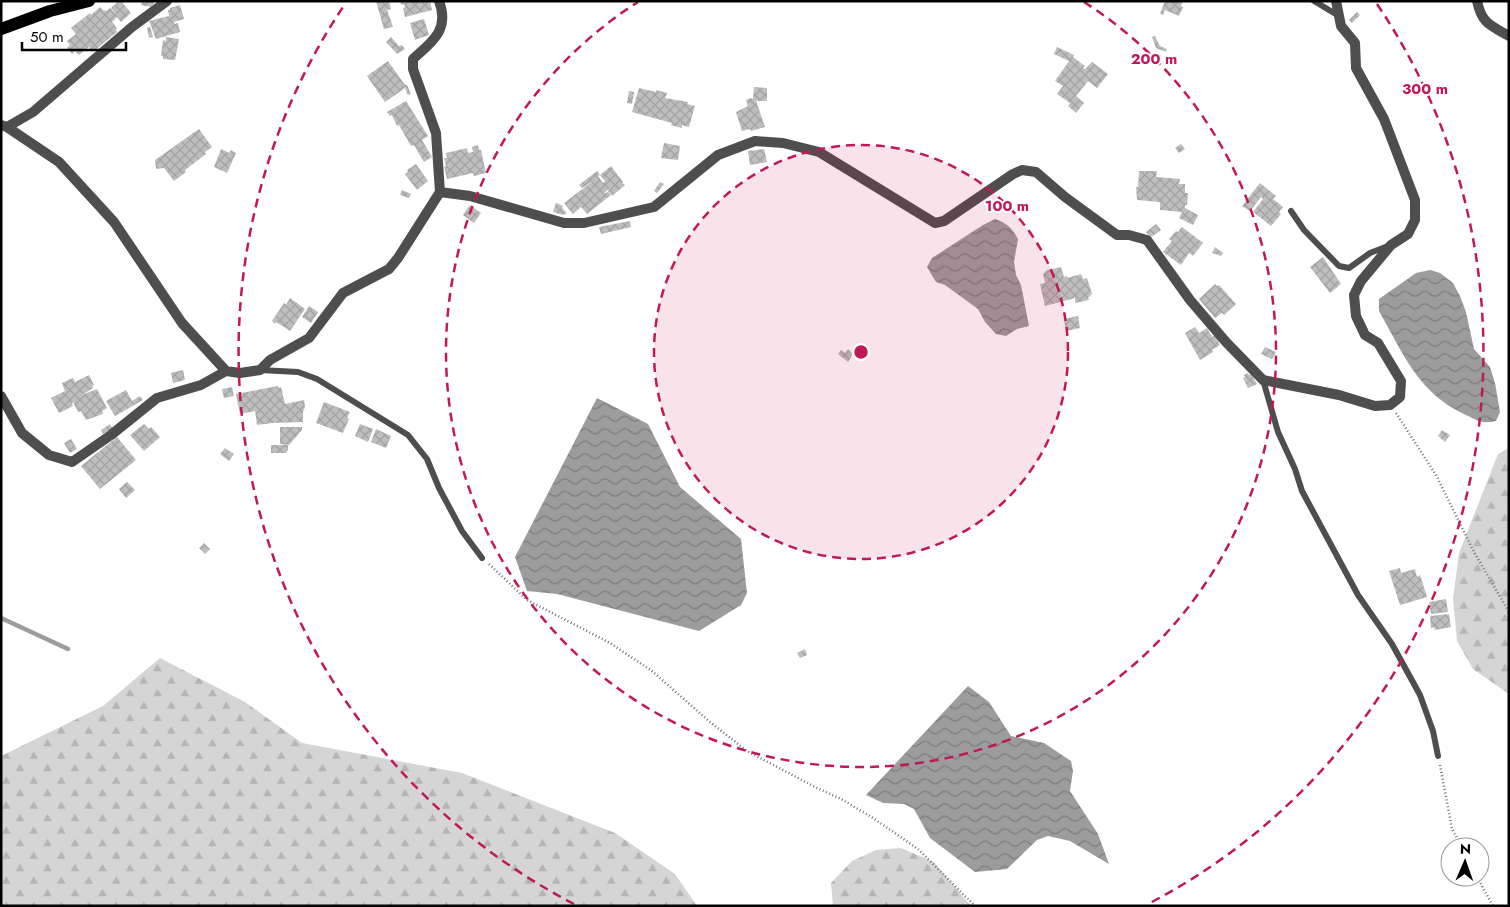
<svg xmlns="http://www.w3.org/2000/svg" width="1510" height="907" font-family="Jost,sans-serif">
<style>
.forest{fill:url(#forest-firs)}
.water{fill:url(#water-waves)}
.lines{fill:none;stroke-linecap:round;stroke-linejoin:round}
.stream{stroke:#9c9c9c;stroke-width:4.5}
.building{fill:url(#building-cross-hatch)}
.path{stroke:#707070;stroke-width:2.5;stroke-dasharray:1 2.5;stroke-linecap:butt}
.service{stroke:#4e4e4e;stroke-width:6}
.minor{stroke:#4e4e4e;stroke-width:10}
.primary{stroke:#000;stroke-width:12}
.ring{fill:none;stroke:#c2185b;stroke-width:2.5;stroke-dasharray:9 6}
.centre{fill:#c2185b;stroke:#fff;stroke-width:2.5}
.ring-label{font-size:15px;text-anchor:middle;font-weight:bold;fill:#c2185b;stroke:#fff;stroke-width:4;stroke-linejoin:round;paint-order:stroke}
</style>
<defs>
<pattern id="forest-firs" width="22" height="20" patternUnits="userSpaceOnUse" patternTransform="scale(1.25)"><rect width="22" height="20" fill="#d5d5d5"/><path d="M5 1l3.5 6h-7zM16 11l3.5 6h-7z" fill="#b5b5b5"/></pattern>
<pattern id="water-waves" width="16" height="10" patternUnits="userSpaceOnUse" patternTransform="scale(1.25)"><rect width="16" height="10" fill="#9c9c9c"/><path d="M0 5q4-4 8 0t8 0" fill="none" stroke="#7d7d7d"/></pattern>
<pattern id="building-cross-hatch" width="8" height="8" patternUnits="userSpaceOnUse" patternTransform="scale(1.25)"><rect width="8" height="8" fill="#bebebe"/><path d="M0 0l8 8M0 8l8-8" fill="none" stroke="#a2a2a2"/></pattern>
</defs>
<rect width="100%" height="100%" fill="#fff"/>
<path class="forest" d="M1509 448V694L1473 669 1457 641 1453 599 1459 553 1498 454Z
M160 658 245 702 302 743 462 773 615 833 675 874 697 906H1V756L103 706Z
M901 848 934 862 971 906H833L831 883 852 861 876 850Z"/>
<path class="water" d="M995 219C1007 223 1012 228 1018 239L1014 262 1016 275 1021 285 1029 326 1017 329 1006 336 996 334 985 322 978 309 945 285 936 282 927 267 932 258 983 225Z
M1430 270 1440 273 1453 283 1460 296 1466 312 1474 349 1490 367 1495 383 1500 412 1496 421C1481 424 1479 421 1466 415 1418 393 1404 355 1379 311V299L1416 273Z
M597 398 648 424 680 487 741 539 747 593 741 605 699 631 557 594 527 591 515 557Z
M968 686 989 702 1011 736 1044 743 1071 761 1073 771 1070 791 1098 834 1109 864 1070 841 1048 836 1037 840 1007 869 975 872 930 838 914 809 904 804 883 803 866 795Z"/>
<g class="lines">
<path class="stream" d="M1 618 68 649"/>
</g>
<path class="building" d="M119 1H121L131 13 121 22 117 17 112 22 117 28 116 30 117 32 93 52 89 47 79 55 75 51 72 54 67 48 70 45 67 41 76 34 71 28 90 13 91 15 100 7 104 11 105 10 106 11 110 8 117 15 111 8Z
M142 1H154L153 5 151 7 141 5Z
M376 1H389L391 9 387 10 393 27 384 29Z
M400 1H430L432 10 405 17 403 8 405 7 404 4 401 5Z
M1165 1H1183L1181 6 1183 7 1179 16 1165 10 1163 15 1160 14Z
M180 5 184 19 174 22V24L178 23 180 32 156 39 149 21 169 16 168 10H170V8Z
M1357 12 1360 15 1352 23 1349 20Z
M424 19 429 35 415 40 410 23Z
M150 27 153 37 149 38 147 28Z
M1155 36 1160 46 1167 49 1166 52 1156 48 1152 37Z
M166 37 179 39 175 60 163 59V56H161L163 40 166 41Z
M391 37 399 46 402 45 405 49 397 54 386 42Z
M1057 47 1074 55 1073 57 1085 66 1083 68 1085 69 1092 62 1108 74 1097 88 1088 81 1076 96 1084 103 1076 113 1068 106 1070 103 1057 94 1063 86 1055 81 1069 61 1054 54Z
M388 61 405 85H407L411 94 408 95 405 88 385 102 367 76Z
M754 87 767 88V101H756L765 127 751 131 750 129 742 131 736 112 748 106 746 100 751 98 753 99Z
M639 88 656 92V90L667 93 665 98 688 102 687 104 695 106 689 127 682 125V128L671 125 672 123 632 112Z
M629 91 634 92 632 104 627 103Z
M406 101 428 136 422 140 432 157 424 162 414 145 411 146 399 125 397 126 392 115 390 116 387 112Z
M199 129 212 147 205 152 206 154 185 170 186 172 174 181 164 168 156 169 155 160Z
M664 143 680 146 678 160 661 158Z
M1181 144 1185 149 1179 153 1175 148Z
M478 145 479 150H481L486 173 474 176 473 173 447 179 444 167 446 166 444 158H447L446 153 467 148 468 153 473 152 472 147Z
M221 149 229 153 231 150 236 153 227 173 214 167Z
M764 149 767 162 750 165 748 151Z
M416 164 428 181 417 190 405 174 408 172 407 170Z
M611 166 623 182 622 183 625 185 612 196 608 191 610 188 603 194 608 192 611 195 587 214 581 207 573 214 564 203 593 181 582 188 579 185 597 171 600 175 598 176 603 183 605 181 600 175Z
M1139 171H1157L1156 177 1180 179 1179 184H1185V193H1188L1187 205H1185V208L1198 215 1193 225 1179 218 1182 212 1160 210V202L1137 200 1136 187H1138Z
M660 182 664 184 657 193 654 191Z
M1260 183 1276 196 1273 199 1283 207 1279 212 1281 214 1271 226 1253 212 1263 199 1261 197 1250 211 1242 206Z
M402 190 411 194 409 198 400 195Z
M556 203 563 206 562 208 567 213 563 215 553 212Z
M470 205 481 213 474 223 463 215Z
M630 221 631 227 601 234 599 227Z
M1156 224 1161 230 1150 238 1146 232Z
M1182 227 1203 243 1193 256 1189 253 1181 265 1163 252 1172 241 1169 239 1176 231 1178 232Z
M1215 247 1223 253 1221 256 1212 253Z
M1323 257 1341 284 1330 293 1310 267Z
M1061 267 1064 277 1067 276V278L1081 274 1083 279 1087 278 1092 294 1088 298 1089 300 1075 303V298L1045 306 1040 284 1045 283 1043 274 1047 270Z
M1215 284 1217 286 1219 285 1236 304 1224 315 1222 313 1215 318 1199 299Z
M290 298 305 309 290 331 276 322 275 324 272 321 284 303 287 305V303Z
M309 306 318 312 311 323 302 317Z
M1078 316 1080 328 1066 331 1064 319Z
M1195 327 1199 333 1207 328 1212 337 1215 335 1220 345 1212 350 1213 352 1200 360 1185 333Z
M1265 347 1276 352 1272 359 1261 354Z
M848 349 853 354 848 362 838 354 841 350 845 353Z
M183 370 185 380 173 383 171 373Z
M1248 373 1249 375 1251 374 1257 384 1248 388 1243 378 1245 377 1244 375Z
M89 375 94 385 92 386 93 388 82 395 97 389 107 408 102 411 103 414 86 420 81 411 78 412 73 402 72 403 73 406 59 413 51 398 65 391 62 383 73 378 75 382Z
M278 386V388L281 387 285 404 304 400 305 407 303 412V422L272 423 257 425 255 411 240 414 236 394Z
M232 387 234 396 224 398 222 389Z
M126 390 132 401 140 396 143 400 115 416 106 401Z
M324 402 350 412 347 418 349 419 343 433 316 423Z
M110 424 113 429 103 434 101 430Z
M144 424 149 429 151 427 160 437 144 451 130 435Z
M360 424 373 429 368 442 355 436Z
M280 427H302V430L289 445 280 444Z
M376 429 391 436 386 448 371 442Z
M1442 430 1450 435 1445 442 1438 436Z
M117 437 136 460 100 489 81 466Z
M71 439 77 449 70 453 64 443Z
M271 445H288V450L286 453H271Z
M225 448 234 454 229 461 220 454Z
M127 482 135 490 126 498 119 489Z
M204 543 210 549 205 554 199 548Z
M1400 568 1401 573 1415 569 1417 577 1420 575 1427 597 1400 605 1389 571Z
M1446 599 1448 612 1431 614 1429 602Z
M1449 614 1451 627 1435 630 1434 627 1431 628 1430 616Z
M805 649 807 655 800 658 797 653Z"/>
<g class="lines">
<path class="path" d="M1396 413 1436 475 1474 552 1509 612
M489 564 527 600 610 643 652 671 710 722 747 751 815 787 841 799 873 818 918 849 975 906
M1440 765 1452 829 1462 847
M1477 877 1493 906"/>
<path class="service" d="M1314 1 1339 16
M1291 211 1304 230 1339 266 1349 268 1370 253 1388 246
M260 370 298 372 317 379 408 435 427 459 439 488 462 531 482 558
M1263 380 1278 432 1295 469 1302 491 1358 595 1392 644 1420 695 1433 731 1438 756"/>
<path class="minor" d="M439 1C450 30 432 42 413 59V69L436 133 440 192 470 196 564 223H584L654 207 718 155 755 141 783 143 819 152 935 223 944 221 1013 174 1022 170 1036 172 1065 197 1117 235H1129L1147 240 1190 300 1226 342 1263 380 1339 395 1375 406 1390 405 1400 397 1401 381 1378 343 1365 335 1356 316 1354 295 1361 281 1391 245 1408 234 1415 220V200L1384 119 1356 68 1355 43 1341 26 1336 1
M1477 1C1482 24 1490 25 1509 36
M1 125 7 127 59 162 114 222 182 323 226 371
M7 127 33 112 132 27 167 1
M1 396 22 433 49 455 72 462 111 435 157 398 201 385 226 371 240 373 260 370 270 360 309 338 343 293 389 269 398 258 440 192"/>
<path class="primary" d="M1 29 50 11 89 1"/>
</g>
<circle cx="861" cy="352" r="207" fill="#c2185b" fill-opacity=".12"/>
<g class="ring">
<circle cx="861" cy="352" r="207"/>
<path d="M1084 2A415 415 0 1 1 638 2"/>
<path d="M574 904A622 622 0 0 1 345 4M1377 4A622 622 0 0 1 1148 904"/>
</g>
<circle cx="861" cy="352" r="8" class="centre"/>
<g class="ring-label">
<text x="1154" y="64">200 m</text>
<text x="1425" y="94">300 m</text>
<text x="1007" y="211">100 m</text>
</g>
<rect width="1510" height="907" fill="none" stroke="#000000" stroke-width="5"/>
<g transform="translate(1465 862) rotate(2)"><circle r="24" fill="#ffffff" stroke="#999999"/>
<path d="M0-4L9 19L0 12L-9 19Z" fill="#000000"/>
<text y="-8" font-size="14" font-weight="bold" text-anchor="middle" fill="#000000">N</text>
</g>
<path d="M22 42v8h104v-8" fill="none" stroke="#000000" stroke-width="2.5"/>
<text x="30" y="42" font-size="15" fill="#000000" stroke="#ffffff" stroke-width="4" paint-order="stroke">50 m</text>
</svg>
